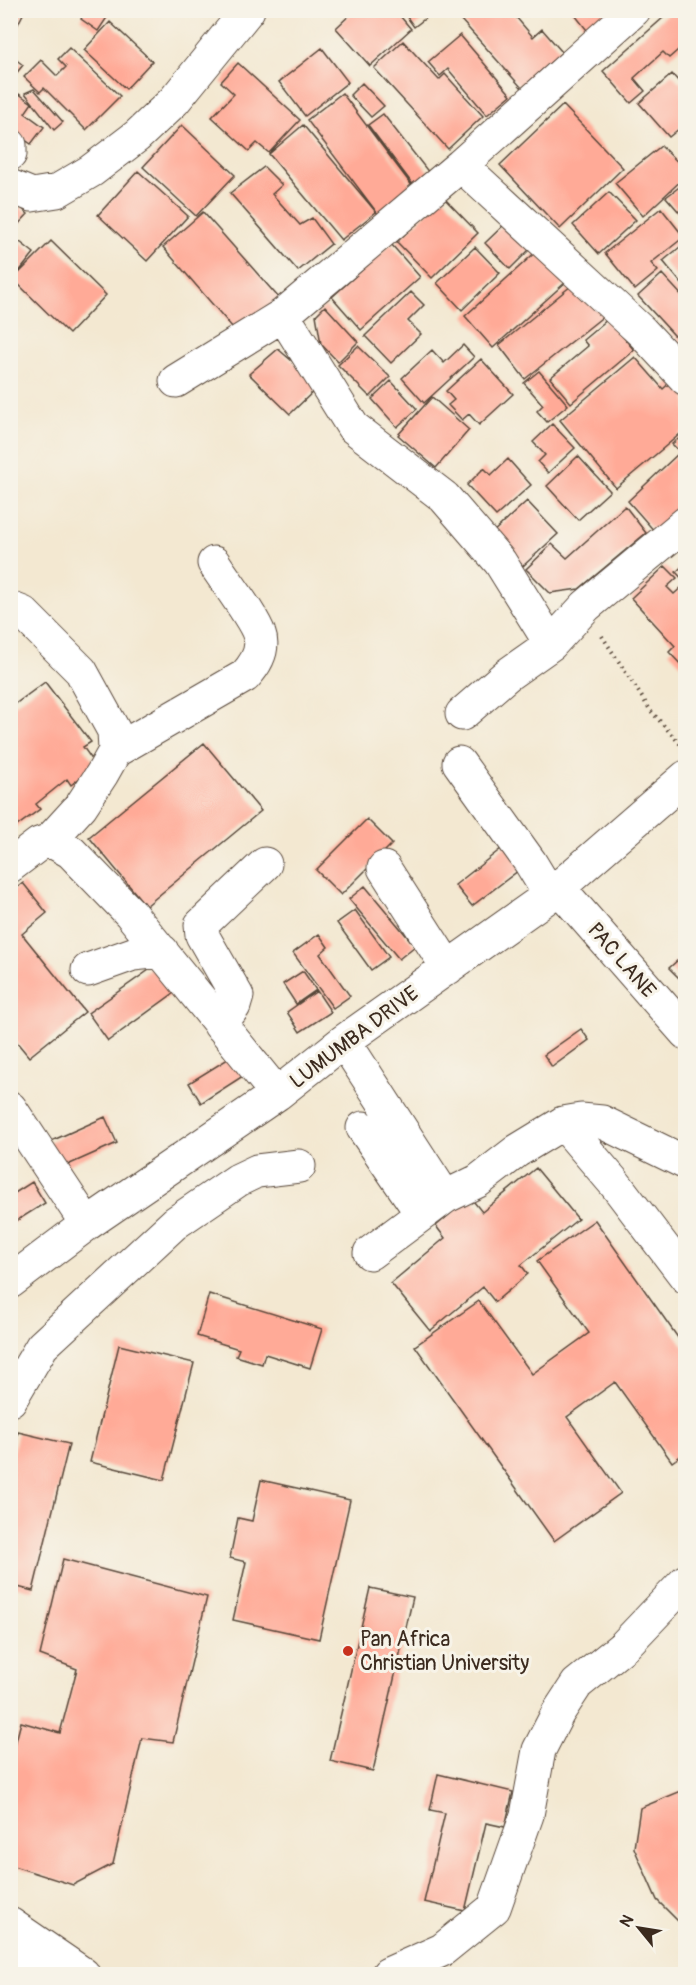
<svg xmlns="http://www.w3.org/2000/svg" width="696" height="1985" font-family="Pangolin,sans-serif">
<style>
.building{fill:#ffaa97}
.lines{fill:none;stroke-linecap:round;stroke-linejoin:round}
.minor-casing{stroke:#574639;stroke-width:35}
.path{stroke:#574639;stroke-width:4;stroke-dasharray:1.5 4.5;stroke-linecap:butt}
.minor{stroke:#fff;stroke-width:33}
.poi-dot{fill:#c8321e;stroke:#f7f3e8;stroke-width:2}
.labels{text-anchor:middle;stroke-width:6;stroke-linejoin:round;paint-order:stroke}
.street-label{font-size:21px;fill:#3b2a1e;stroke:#f7f3e8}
.poi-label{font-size:21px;fill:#3b2a1e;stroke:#f7f3e8;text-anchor:start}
</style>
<rect width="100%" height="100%" fill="#f7f3e8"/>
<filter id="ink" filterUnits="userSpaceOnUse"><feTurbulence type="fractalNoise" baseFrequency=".0167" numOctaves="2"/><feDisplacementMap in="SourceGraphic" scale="12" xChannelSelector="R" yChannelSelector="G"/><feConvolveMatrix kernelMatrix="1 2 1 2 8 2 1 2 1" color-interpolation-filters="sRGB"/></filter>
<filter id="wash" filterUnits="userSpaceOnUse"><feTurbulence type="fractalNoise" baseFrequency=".008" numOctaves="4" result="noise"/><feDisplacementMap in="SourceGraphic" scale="24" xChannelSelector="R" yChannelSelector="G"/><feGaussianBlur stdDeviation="1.35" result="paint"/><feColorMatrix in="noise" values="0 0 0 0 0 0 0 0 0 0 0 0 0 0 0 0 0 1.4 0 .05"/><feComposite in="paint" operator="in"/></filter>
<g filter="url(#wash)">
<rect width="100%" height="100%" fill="#f3e8d1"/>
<g id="blocks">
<path class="building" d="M10 10H25L10 40Z
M86 10H112L98 31 81 19Z
M355 10H395L411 29 370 66 336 28Z
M402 10H436L414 27Z
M452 10H510L533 37 542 29 562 52 522 88Z
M571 10H619L590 34Z
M672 10H686V43L669 58 663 52 634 78 645 91 631 103 603 71Z
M110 22 152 61 126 89 84 50Z
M460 35 511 95 487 115 448 69 440 76 428 62Z
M403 41 439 80 445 74 483 116 448 149 374 68Z
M69 48 120 96 86 130 44 88 40 92 24 77 41 60 57 76 66 67 58 59Z
M322 48 348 82 305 116 279 82Z
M10 55 23 65 10 81Z
M238 63 300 120 269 153 257 143 249 151 212 117 234 94 221 82Z
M672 74 680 83 686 78V123L669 137 639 103Z
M362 83 384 106 371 117 350 95Z
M34 89 63 122 54 130 25 93Z
M342 93 413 187 378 214 307 120Z
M19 94 32 103 25 113 44 127 31 144 10 129V105Z
M563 105 623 168 560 229 500 165Z
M383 114 430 174 414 186 368 125Z
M182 125 235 175 196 216 143 167Z
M303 125 376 212 341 240 269 154Z
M661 146 686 170V176L643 216 615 183Z
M264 167 282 185 272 194 300 225 312 218 331 244 298 271 230 193Z
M138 171 188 216 147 261 98 215Z
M686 182V220L666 197Z
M609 192 636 220 599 254 573 225Z
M443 197 478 233 432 278 397 242Z
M10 198 28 214 10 233Z
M661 208 684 237 651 263 658 271 635 290 605 253Z
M203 212 279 298 239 335 163 247Z
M508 221 533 246 510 269 485 243Z
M51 241 106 295 69 334 13 279Z
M20 242 34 253 14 278 10 275V253Z
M686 242V289L663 261Z
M391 244 420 277 361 330 332 297Z
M475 247 500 273 462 310 437 283Z
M539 249 567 281 493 348 465 316Z
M662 274 686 300V348L638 296Z
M577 281 605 315 525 379 499 345Z
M411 292 424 305 408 321 421 334 391 363 365 336Z
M325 306 358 342 338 362 321 344 316 315Z
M608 319 634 350 571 403 550 378 588 346 583 340Z
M463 345 474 357 424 403 402 378 432 350 444 363Z
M358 346 390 377 370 397 338 365Z
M278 349 320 385 290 414 249 374Z
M635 357 663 389 673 380 686 395V429L616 488 560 420Z
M481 359 513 394 479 425 469 414 462 420 448 405 454 400 446 391Z
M539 371 568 405 547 422 537 411 543 405 524 383Z
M391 381 417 409 397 427 372 399Z
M432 397 469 430 436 468 398 435Z
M552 424 575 448 548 473 538 462 545 455 533 442Z
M686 433V504L656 533 628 501 680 452 672 444Z
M578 456 610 491 578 520 547 486Z
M508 459 531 485 496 516 467 485 484 468 491 475Z
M527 501 558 534 523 566 492 533Z
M625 506 646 533 579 589 550 593 526 569 552 544 567 558Z
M686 563V583L676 572Z
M665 566 677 578 667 587 674 594 683 586 686 589V670L669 652 675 646 631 598Z
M45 682 91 742 83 747 96 765 71 785 67 779 36 804 40 809 10 831V708Z
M204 743 261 811 146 906 89 837Z
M367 819 392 844 341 895 316 870Z
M506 845 523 867 472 906 455 885Z
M23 883 47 913 22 934 85 1012 29 1057 10 1034V893Z
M365 886 415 946 399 959 349 899Z
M355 910 389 957 371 970 337 923Z
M319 934 328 947 320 954 350 996 333 1008 293 953Z
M686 953V985L669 968Z
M159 963 178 990 108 1041 88 1013Z
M303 971 316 990 296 1004 283 984Z
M317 991 331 1012 300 1032 287 1012Z
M581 1029 589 1040 552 1067 544 1055Z
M231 1057 243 1076 201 1103 189 1083Z
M105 1117 117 1143 61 1168 49 1142Z
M536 1168 578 1219 521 1265 528 1274 495 1302 483 1287 430 1331 391 1283 445 1238 436 1226 470 1197 482 1212Z
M32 1182 45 1203 10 1225V1196Z
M595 1220 686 1349V1452L672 1462 615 1382 567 1417 621 1493 554 1541 415 1346 479 1301 532 1374 589 1333 537 1261Z
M209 1294 322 1329 310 1368 265 1354 262 1364 236 1356 239 1349 197 1336Z
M119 1345 194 1363 164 1480 90 1462Z
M18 1432 69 1444 33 1591 10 1585V1463Z
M261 1480 350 1500 319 1639 233 1620 246 1562 230 1558 238 1518 252 1521Z
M63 1559 207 1597 173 1742 142 1738 113 1864 73 1885 10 1865V1764L21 1722 60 1733 77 1669 40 1655Z
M370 1588 413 1597 373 1771 330 1761Z
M438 1774 513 1792 505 1827 486 1823 465 1911 424 1902 445 1813 430 1810Z
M686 1789V1922L678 1921 657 1900 634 1848 640 1808Z"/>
</g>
</g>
<g filter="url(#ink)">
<use href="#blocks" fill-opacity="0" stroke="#574639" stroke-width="1.5"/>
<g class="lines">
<defs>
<path id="minor" d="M10 145V154
M461 165 634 10
M10 186 32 195 57 191 91 171 137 136 174 101 248 10
M283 315 353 427 444 497 500 562 551 644
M176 381 283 315 461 165 642 332 686 379
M10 608 23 613 81 671 114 731 115 751 102 774 81 806 50 840
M462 714 507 675 551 644 586 606 686 523
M115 751 245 676C256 664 265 650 259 634 254 618 224 579 214 563
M459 763 530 862 550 895
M10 866 39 844 50 840 71 852 130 913 277 1094
M384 868 448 968
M559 888 686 1033
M88 970 133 954 162 951
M220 1025 234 1006 237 996 202 935 201 925 265 864
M344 1041 445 1197
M10 1108 87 1224
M563 1123 616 1185 686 1277
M363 1128 422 1214
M370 1253 445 1197 478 1181 517 1151 563 1123 581 1120 602 1122 686 1163
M10 1282 87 1224 277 1094 344 1041 550 895 686 777
M10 1400 42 1346 175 1223 238 1180 257 1171 299 1166
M10 1924 83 1974
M20 1933 30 1974
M388 1974 442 1950 494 1908 527 1815 539 1750 558 1713 577 1684 624 1646 686 1581"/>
</defs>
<use href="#minor" class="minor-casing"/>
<path class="path" d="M602 636 651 711 682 746"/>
<use href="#minor" class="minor"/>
</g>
</g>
<circle class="poi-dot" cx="348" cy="1651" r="6"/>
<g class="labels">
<g class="street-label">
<text transform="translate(622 960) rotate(49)" y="7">PAC LANE</text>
<text transform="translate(354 1037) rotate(-37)" y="7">LUMUMBA DRIVE</text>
</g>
<g class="poi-label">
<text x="360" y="1646">Pan Africa<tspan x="360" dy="24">Christian University</tspan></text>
</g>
</g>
<rect width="696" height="1985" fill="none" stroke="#f7f3e8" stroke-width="36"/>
<g transform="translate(639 1928) rotate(300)" stroke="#f7f3e8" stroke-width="4.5" paint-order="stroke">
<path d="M0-4.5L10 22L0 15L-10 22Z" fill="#3b2a1e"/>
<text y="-9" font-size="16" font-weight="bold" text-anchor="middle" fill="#3b2a1e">N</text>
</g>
</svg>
